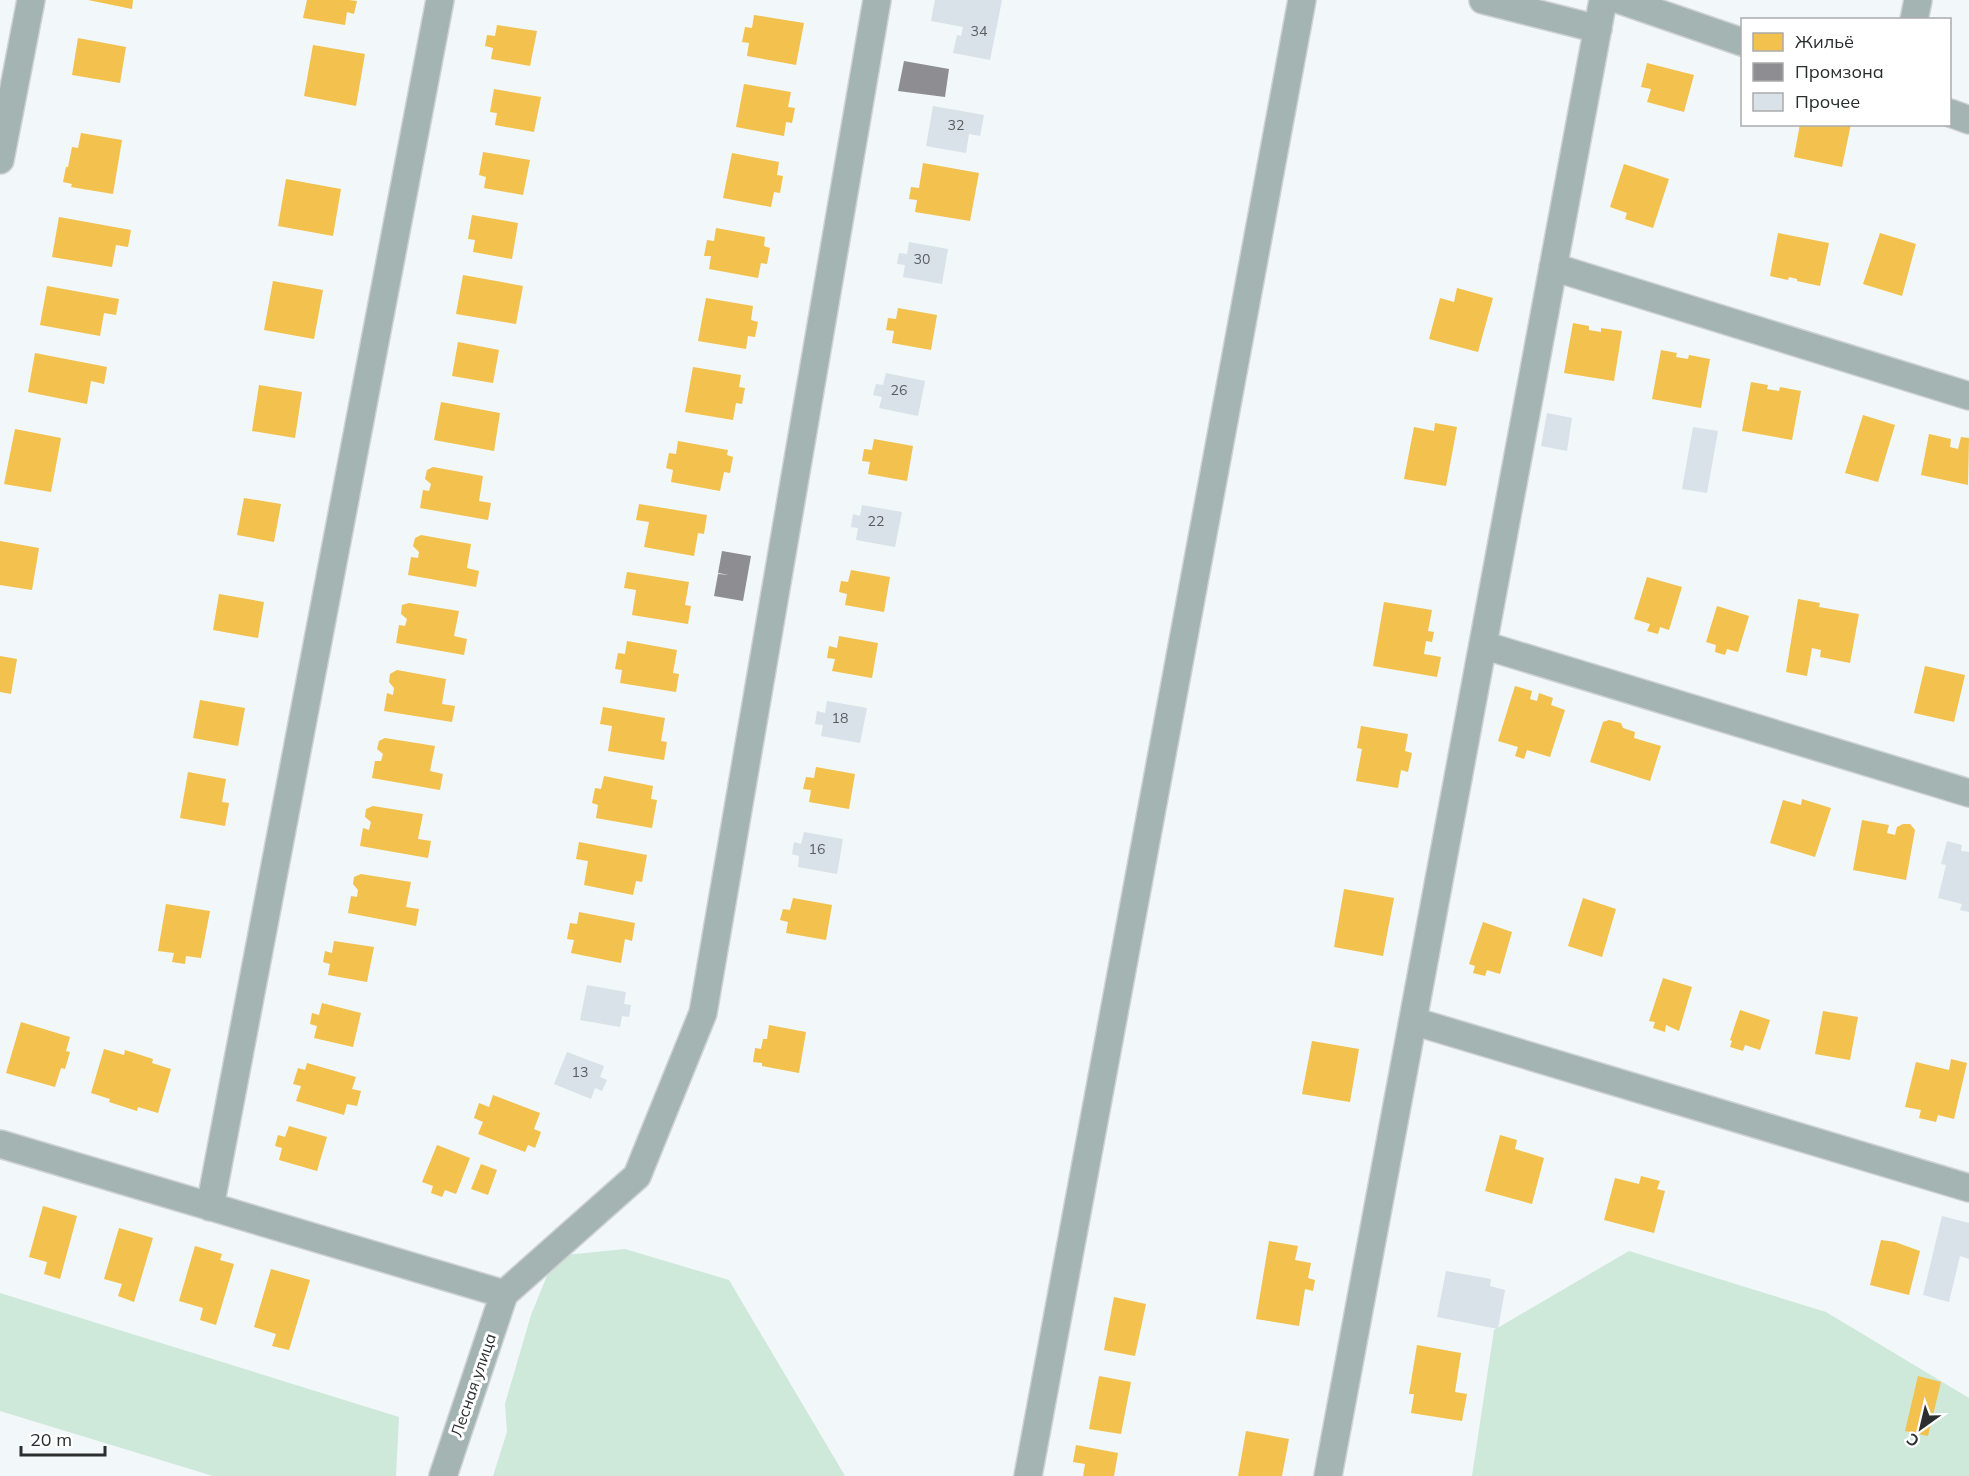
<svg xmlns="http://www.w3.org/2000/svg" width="1969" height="1476" font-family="Mulish,sans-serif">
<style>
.green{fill:#cee8da}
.homes{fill:#f2c14e}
.industry{fill:#8d8d92}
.building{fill:#d9e1e9}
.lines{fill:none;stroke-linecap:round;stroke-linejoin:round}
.minor-casing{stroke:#cfd2d4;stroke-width:30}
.minor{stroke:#a4b4b3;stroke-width:27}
.labels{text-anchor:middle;stroke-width:6;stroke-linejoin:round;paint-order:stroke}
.number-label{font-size:14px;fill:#575c5e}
.street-label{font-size:16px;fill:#2a2e2f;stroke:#fff}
</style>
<rect width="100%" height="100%" fill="#f2f7f9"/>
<path class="green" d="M625 1249 729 1280 845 1476H493L507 1432 505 1404 531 1315 555 1256Z
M1629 1251 1826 1312 1969 1398V1476H1472L1494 1330Z
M0 1293 399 1417 396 1476H213L0 1411Z"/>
<path class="homes" d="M88 0H133L132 9Z
M307 0H349L357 1 354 14 347 12 345 25 303 18Z
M754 15 804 23 796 65 747 56 749 43 742 42 745 27 752 28Z
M497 25 537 31 530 66 491 59 493 48 485 46 487 35 495 36Z
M78 38 126 47 120 83 72 75Z
M313 45 365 54 356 106 304 96Z
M1647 63 1694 75 1684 112 1647 102 1651 89 1641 87Z
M744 84 791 92 788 107 795 108 792 123 786 122 784 136 736 127Z
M494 89 541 97 534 132 495 125 497 113 490 112Z
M1800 124H1851L1842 167 1794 157Z
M81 133 122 140 113 194 71 187 72 184 63 182 66 167H68L72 147 78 148Z
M483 152 530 160 523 195 484 188 486 177 479 175Z
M732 153 779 162 777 175 783 176 780 193 774 192 771 207 723 198Z
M923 163 979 173 970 221 915 212 917 200 909 199 911 187 919 188Z
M1624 164 1669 179 1653 228 1625 219 1627 213 1610 207Z
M286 179 341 189 333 236 278 226Z
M472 215 518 223 512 259 473 252 475 240 468 239Z
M59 217 131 230 128 247 116 245 112 267 52 257Z
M716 228 765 237 764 246 770 248 767 264 761 263 758 278 709 269 711 256H704L707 240 714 241Z
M1778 233 1829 243 1820 286 1797 281V279L1789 277 1788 280 1770 276Z
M1880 233 1916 244 1902 296 1863 284Z
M463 275 523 286 516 324 456 314Z
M273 281 323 290 314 339 264 330Z
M47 286 119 299 116 315 104 313 100 336 40 325Z
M1457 288 1493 298 1478 352 1429 339 1440 298 1454 302Z
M706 298 753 306 751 320 758 322 755 337 748 336 746 349 698 341Z
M898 308 937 315 931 350 892 343 894 331 886 330 888 318 896 319Z
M1573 323 1589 326V330L1601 332V328L1622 331 1614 381 1564 373Z
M458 342 499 350 493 383 452 376Z
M1661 350 1677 353 1676 357 1688 359 1689 355 1710 359 1701 408 1652 399Z
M35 353 107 367 104 384 91 381 87 404 28 392Z
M693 367 741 375 739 387 745 388 742 404 736 403 733 420 685 412Z
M1751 382 1768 385 1767 389 1779 391 1780 387 1801 391 1792 440 1742 431Z
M259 385 302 392 295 438 252 431Z
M441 402 500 413 494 451 434 440Z
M1863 415 1895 425 1878 482 1845 473Z
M1435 423 1457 427 1446 486 1404 479 1414 427 1434 431Z
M15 429 61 438 51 492 4 484Z
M1929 434 1951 439 1950 447 1958 449 1961 437 1969 438 1968 485 1921 475Z
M874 439 913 446 907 481 868 474 870 462 862 461 864 449 872 450Z
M678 441 728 450 727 455 733 457 730 473 724 472 720 491 671 482 673 470 666 468 669 453 676 454Z
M433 467 483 476 479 501 491 503 488 520 420 508 423 490 429 491 431 484 425 479 427 470Z
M244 498 281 504 274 542 237 535Z
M639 504 707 515 704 534 698 533 694 556 644 547 649 522 636 520Z
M421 535 471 544 467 568 479 571 476 587 408 575 411 557 418 558 419 552 413 546 415 538Z
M0 541 39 548 32 590 0 585Z
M851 570 890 577 884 612 845 605 847 594 839 592 841 581 848 582Z
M627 572 689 582 685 605 691 606 688 624 632 615 636 590 624 588Z
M1647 577 1682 587 1669 630 1660 627 1658 634 1647 631 1650 624 1634 619Z
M219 594 264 602 258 638 213 630Z
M1798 599 1820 603 1819 607 1859 614 1850 663 1820 657 1821 650 1812 648 1807 676 1786 672Z
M1384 602 1432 610 1428 631 1434 632 1432 642 1426 641 1424 654 1441 657 1437 677 1373 666Z
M409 603 459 611 454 636 467 639 464 655 396 643 399 625 405 626 407 619 401 614 402 605Z
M1717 606 1749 616 1738 652 1727 649 1725 655 1715 652 1716 645 1706 642Z
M839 636 878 643 872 678 832 671 835 659 827 658 829 646 837 648Z
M627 641 677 650 673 673 679 674 676 692 620 683 622 670 615 669 618 653 625 654Z
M0 656 17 659 11 694 0 692Z
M1925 666 1965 675 1954 722 1914 713Z
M397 670 446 679 442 704 455 706 452 722 384 711 387 693 393 695 394 688 389 682 390 674Z
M1515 686 1532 691 1530 699 1537 701 1539 693 1553 698 1551 705 1565 710 1550 757 1527 750 1524 759 1515 756 1518 747 1498 741Z
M200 700 245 708 238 746 193 738Z
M603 707 665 718 661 741 667 742 664 760 608 751 612 726 600 724Z
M1609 720 1621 723 1623 728 1635 732 1634 738 1661 746 1650 781 1590 762 1603 722Z
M1361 726 1408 734 1405 751 1412 753 1408 772 1401 770 1398 788 1356 781 1362 749 1357 748Z
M385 738 435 746 430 771 443 774 440 790 372 778 375 761H381L383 754 377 749 379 741Z
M816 767 855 774 849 809 809 802 811 790 803 789 806 777 814 778Z
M188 772 226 779 222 802 229 803 225 826 180 818Z
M604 776 653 786 651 799 657 800 652 828 596 818 598 805 592 803 595 788 601 789Z
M1802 799 1831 808 1815 857 1770 843 1783 800 1801 805Z
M373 806 423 814 418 839 431 841 428 858 360 846 363 828 369 830 371 822 365 817 366 809Z
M1862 820 1889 825 1887 833 1895 835 1897 827 1903 824H1910L1915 830 1906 880 1853 870Z
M579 842 647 855 642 882 636 881 633 895 584 885 588 861 576 859Z
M361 874 411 882 406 907 419 909 416 926 348 913 351 896 357 897 358 890 353 884 354 877Z
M1344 889 1394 898 1383 956 1334 947Z
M793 898 832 905 826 940 786 933 788 922 780 920 783 909 790 910Z
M1583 898 1616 909 1602 957 1568 946Z
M166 904 210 911 201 958 186 956 185 964 172 962 174 953 158 951Z
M579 912 635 923 632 941 625 939 621 963 571 953 574 940 567 939 570 923 577 924Z
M1483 922 1512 932 1500 974 1487 970 1485 976 1473 973 1475 966 1469 964Z
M334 941 374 947 367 982 328 975 330 964 323 962 325 951 332 953Z
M1663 978 1692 987 1679 1031 1666 1025 1665 1032 1653 1028 1655 1022 1649 1021Z
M322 1003 361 1013 353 1047 314 1038 317 1026 310 1024 312 1013 319 1015Z
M1740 1010 1770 1020 1760 1050 1745 1045 1743 1051 1730 1047 1732 1041 1730 1040Z
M1823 1011 1858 1017 1850 1060 1815 1054Z
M21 1022 70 1037 66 1051 70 1052 65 1069 61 1068 55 1087 6 1073Z
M769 1025 806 1032 799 1073 762 1066V1063L753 1062 755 1048 761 1049 763 1039H767Z
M1312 1041 1359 1049 1350 1102 1302 1094Z
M104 1049 124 1055 125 1050 153 1059 152 1063 171 1069 158 1113 138 1107 137 1111 109 1102 110 1099 91 1093Z
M1951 1059 1967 1063 1954 1119 1938 1115 1936 1122 1919 1118 1921 1110 1905 1107 1916 1062 1949 1070Z
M307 1063 356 1077 352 1089 361 1091 357 1106 347 1104 344 1115 296 1101 301 1086 293 1084 298 1068 305 1070Z
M493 1095 540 1113 534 1129 541 1132 535 1148 528 1145 525 1152 478 1134 483 1122 474 1118 479 1103 489 1107Z
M289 1126 327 1137 317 1171 279 1160 282 1148 275 1146 278 1135 285 1137Z
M1500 1135 1517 1140 1515 1149 1544 1158 1532 1204 1485 1191Z
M437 1145 470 1158 456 1194 445 1190 442 1197 431 1193 433 1186 422 1182Z
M481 1164 497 1170 488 1195 471 1189Z
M1641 1176 1660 1181 1657 1189 1665 1191 1654 1233 1604 1220 1615 1178 1639 1184Z
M43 1206 77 1216 60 1279 44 1274 47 1262 29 1257Z
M119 1228 153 1238 134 1302 118 1296 122 1284 104 1279Z
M1881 1240 1895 1242 1920 1251 1909 1295 1870 1285Z
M1269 1241 1298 1246 1295 1260 1311 1263 1308 1278 1315 1280 1313 1291 1305 1289 1299 1326 1256 1319Z
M195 1246 222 1254 220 1260 234 1264 216 1325 200 1320 203 1308 179 1301Z
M271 1269 310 1280 289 1350 272 1346 276 1334 254 1327Z
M1114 1297 1146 1304 1135 1356 1104 1350Z
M1417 1345 1461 1353 1455 1392 1467 1394 1462 1421 1411 1413 1414 1394H1409Z
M1099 1376 1131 1382 1121 1434 1089 1429Z
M1918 1376 1941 1382 1928 1436 1905 1431Z
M1246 1431 1289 1439 1282 1476H1238Z
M1076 1445 1118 1453 1114 1476H1083L1085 1464 1073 1462Z"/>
<path class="industry" d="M904 61 949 69 945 97 898 91Z
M722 551 751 556 743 601 714 596 718 574 729 575 718 573Z"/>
<path class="building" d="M935 0H1002L990 60 953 53 957 35 961 36 963 27 931 21Z
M933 106 984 115 980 136 969 134 966 153 926 146Z
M909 242 948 249 942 284 903 277 905 265 897 264 899 253 907 254Z
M886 373 925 381 918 416 879 408 882 397 873 395 876 384 883 385Z
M1547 413 1572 418 1567 451 1541 446Z
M1693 427 1718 431 1707 493 1682 489Z
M862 505 902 512 895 547 856 540 858 528 851 527 853 514 860 516Z
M827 701 867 708 860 743 821 736 823 725 815 724 817 711 825 713Z
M804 832 843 839 837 874 798 867 799 856 792 854 794 842 801 844Z
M1947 841 1962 845 1961 851 1969 852V912L1960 910 1962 904 1938 898 1946 865 1941 864Z
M587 985 626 992 624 1004 631 1005 629 1017 622 1016 620 1027 580 1020Z
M567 1052 604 1066 600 1077 607 1080 602 1091 595 1088 591 1099 554 1084Z
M1942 1216 1969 1223V1259L1960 1256 1949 1302 1923 1295Z
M1446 1271 1491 1279 1490 1286 1505 1290 1498 1329 1437 1317Z"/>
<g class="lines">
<defs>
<path id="minor" d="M1483 0 1598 29
M1620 0 1742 42
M1914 20 1918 0
M1950 113 1969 120
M0 160 31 0
M1553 267 1969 396
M1483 645 1969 793
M1413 1021 1969 1188
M0 1144 504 1294
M210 1207 440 0
M443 1476 504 1294 637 1176 703 1013 877 0
M1028 1476 1302 0
M1328 1476 1603 0"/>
</defs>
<use href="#minor" class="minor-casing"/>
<use href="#minor" class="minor"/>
</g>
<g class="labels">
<g class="number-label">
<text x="979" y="36">34</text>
<text x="956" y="130">32</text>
<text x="922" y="264">30</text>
<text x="899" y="395">26</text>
<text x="876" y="526">22</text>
<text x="840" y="723">18</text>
<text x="817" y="854">16</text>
<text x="580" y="1077">13</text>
</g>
<g class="street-label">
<text transform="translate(473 1385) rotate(-71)" y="6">Лесная улица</text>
</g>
</g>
<rect x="1741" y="18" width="210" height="108" fill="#ffffff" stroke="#aaabac" stroke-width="1.5"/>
<rect x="1753" y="33" width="30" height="18" fill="#f2c14e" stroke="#aaabac" stroke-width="1.5"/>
<text x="1795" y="48" font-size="18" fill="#2a2e2f">Жильё</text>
<rect x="1753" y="63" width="30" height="18" fill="#8d8d92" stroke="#aaabac" stroke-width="1.5"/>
<text x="1795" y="78" font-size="18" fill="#2a2e2f">Промзона</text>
<rect x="1753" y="93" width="30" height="18" fill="#d9e1e9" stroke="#aaabac" stroke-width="1.5"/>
<text x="1795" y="108" font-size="18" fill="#2a2e2f">Прочее</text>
<g transform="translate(1921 1428) rotate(214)" stroke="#ffffff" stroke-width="4.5" paint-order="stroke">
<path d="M0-4.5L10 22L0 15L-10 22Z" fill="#2a2e2f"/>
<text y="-9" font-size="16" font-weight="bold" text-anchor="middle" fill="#2a2e2f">С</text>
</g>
<path d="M21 1446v9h84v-9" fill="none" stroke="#2a2e2f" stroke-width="3"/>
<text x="30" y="1446" font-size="18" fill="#2a2e2f" stroke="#ffffff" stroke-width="4.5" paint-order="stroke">20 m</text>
</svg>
